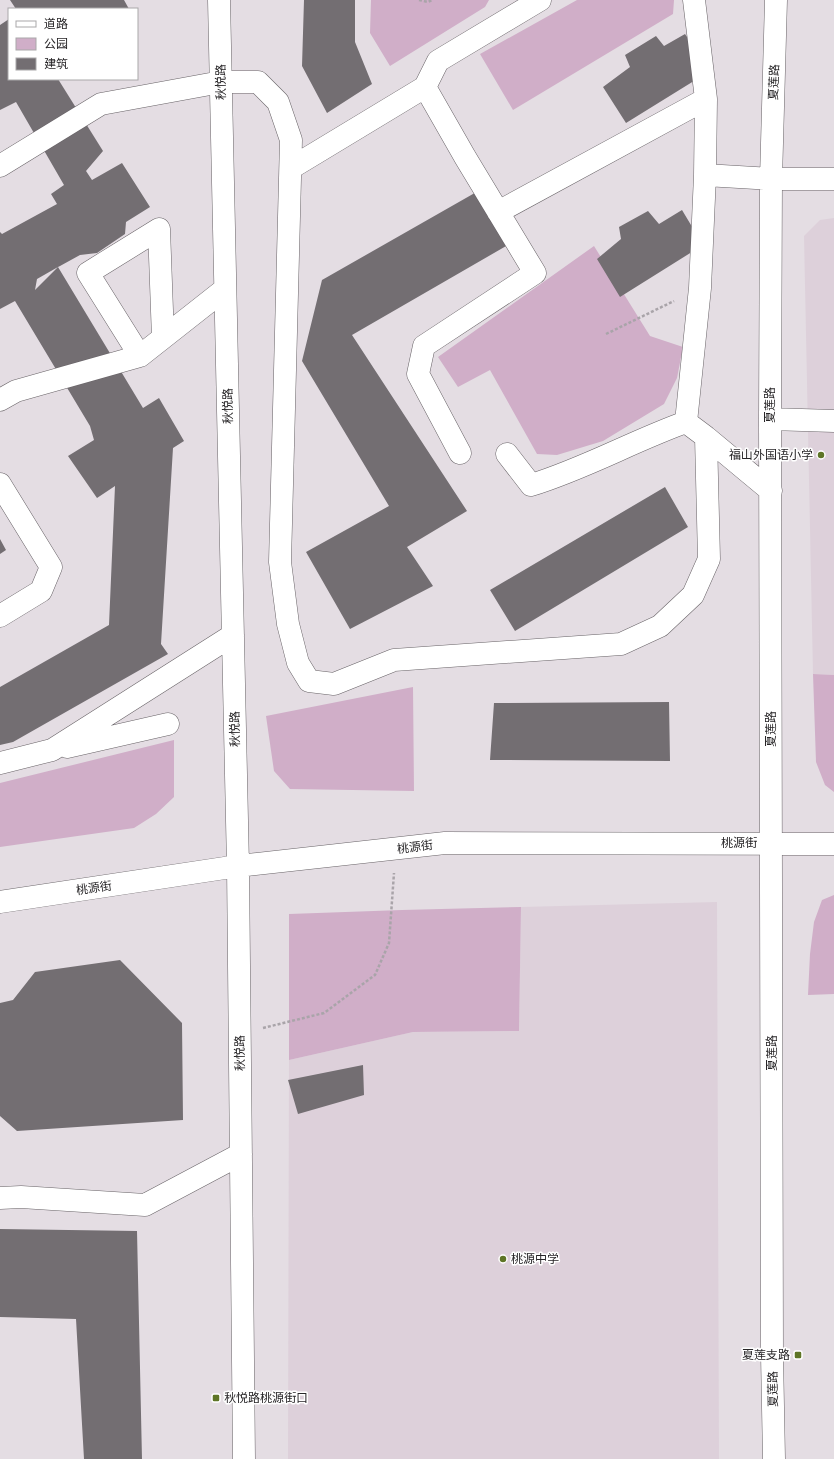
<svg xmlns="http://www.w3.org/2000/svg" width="834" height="1459" font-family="Barlow,'Noto Sans SC',sans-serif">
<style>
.built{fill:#ddd0da}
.green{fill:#d0aec8}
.building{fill:#736e72}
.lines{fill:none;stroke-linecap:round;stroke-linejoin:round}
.minor-casing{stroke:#686367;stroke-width:23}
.path{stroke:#a9a4a9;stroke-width:2.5;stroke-dasharray:3 2;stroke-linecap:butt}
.minor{stroke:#fff;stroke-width:22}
.poi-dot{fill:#5e7526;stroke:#fff;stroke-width:1.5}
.labels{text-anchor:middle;stroke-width:3;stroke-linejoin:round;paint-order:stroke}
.street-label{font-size:12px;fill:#272527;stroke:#fff}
.poi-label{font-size:12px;fill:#272527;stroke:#fff;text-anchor:end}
</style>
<rect width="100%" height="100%" fill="#e4dde3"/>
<path class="built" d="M834 218V675L813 674 804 236 820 220Z
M717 902 719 1459H288L289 1060 413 1032 519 1031 521 907Z"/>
<path class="green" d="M371 0H489L485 7 390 66 370 33Z
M577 0H674L673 14 513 110 480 54Z
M594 246 650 336 683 347 677 378 664 404 603 441 557 455 537 454 490 370 458 387 438 357Z
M813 674 834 675V792L825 785 816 762Z
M413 687 414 791 290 789 274 771 266 716Z
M174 740V797L156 814 134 828 0 847V783Z
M834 895V994L808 995 810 954 814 922 822 900Z
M521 907 519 1031 413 1032 289 1060V914L402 910Z"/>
<path class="building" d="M10 0H124L129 9H16Z
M304 0H355V42L372 84 327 113 302 66Z
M9 19V79H58L103 151 86 171 92 180 122 163 150 207 126 222 125 234 97 253 80 255 60 266 58 267 37 279 35 290 58 267 143 408 159 398 184 441 173 448 161 644 168 654 13 742 0 745V687L109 625 115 486 97 498 68 456 94 440 90 426 15 301 0 309V232L2 234 57 204 51 194 64 185 16 102 0 110V25Z
M685 34 710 71 626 123 603 87 630 67 625 55 656 36 664 46Z
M487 186 520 238 352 335 467 511 407 547 433 586 350 629 306 552 389 506 302 361 322 280Z
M682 210 703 245 620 297 597 259 621 239 619 227 648 211 659 224Z
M665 487 688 527 515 631 490 590Z
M0 539 6 550 0 554Z
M669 702 670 761 490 760 494 703Z
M120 960 182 1023 183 1120 17 1131 0 1116V1003L13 1000 35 972Z
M363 1065 364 1095 298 1114 288 1080Z
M0 1229 137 1231 142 1459H84L76 1319 0 1317Z"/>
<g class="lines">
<defs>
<path id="minor" d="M219 0 238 866 244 1459
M425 87 465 157 535 273 424 346 418 374 460 453
M0 166 101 104 221 82H258L278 102 291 140 280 562 288 624 298 663 309 681 334 684 394 660 621 644 660 626 693 595 709 559 706 437
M291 168 425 87 438 61 540 0
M705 175 771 179H834
M498 212 706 99
M140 356 88 273 159 229 163 338
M0 400 16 391 140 356 225 289
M770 419 834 421
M686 422 700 288 705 175 706 99 694 0
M507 454 531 485C584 469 633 441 686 422L706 437 771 491
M0 484 51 567 41 591 0 616
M67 747 168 724
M0 763 52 750 233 635
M0 902 238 866 445 843 834 844
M0 1198 21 1197 145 1205 241 1154
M774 1459 772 1355 770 419 771 179 776 0"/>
</defs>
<use href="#minor" class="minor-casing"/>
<path class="path" d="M419 0 428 2 432 0
M606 334 674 301
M263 1028 324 1013 375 975 389 943 394 873"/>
<use href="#minor" class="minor"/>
</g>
<g class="poi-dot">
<circle cx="821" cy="455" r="4"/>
<circle cx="503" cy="1259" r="4"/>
<rect x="794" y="1351" width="8" height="8" rx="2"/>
<rect x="212" y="1394" width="8" height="8" rx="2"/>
</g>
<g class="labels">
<g class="street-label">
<text transform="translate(221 82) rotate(-91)" y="4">秋悦路</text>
<text transform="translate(774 82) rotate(-88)" y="4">夏莲路</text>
<text transform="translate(770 405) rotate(-90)" y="4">夏莲路</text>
<text transform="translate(228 406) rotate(-91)" y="4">秋悦路</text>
<text transform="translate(235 729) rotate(-91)" y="4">秋悦路</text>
<text transform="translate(771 729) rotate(-90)" y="4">夏莲路</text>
<text x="739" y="847">桃源街</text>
<text transform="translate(415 847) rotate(-7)" y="4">桃源街</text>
<text transform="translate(94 888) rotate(-8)" y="4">桃源街</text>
<text transform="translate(240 1053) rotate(-91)" y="4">秋悦路</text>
<text transform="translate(772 1053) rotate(-90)" y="4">夏莲路</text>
<text transform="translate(773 1389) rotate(-91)" y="4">夏莲路</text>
</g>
<g class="poi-label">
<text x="813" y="459">福山外国语小学</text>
<text x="511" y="1263" text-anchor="start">桃源中学</text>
<text x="790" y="1359">夏莲支路</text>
<text x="224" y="1402" text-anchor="start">秋悦路桃源街口</text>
</g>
</g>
<rect x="8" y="8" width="130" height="72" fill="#ffffff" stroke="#a9a8a9"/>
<rect x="16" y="21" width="20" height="6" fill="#ffffff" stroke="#a9a8a9"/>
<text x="44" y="28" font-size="12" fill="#272527">道路</text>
<rect x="16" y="38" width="20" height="12" fill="#d0aec8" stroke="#a9a8a9"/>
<text x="44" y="48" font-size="12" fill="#272527">公园</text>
<rect x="16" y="58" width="20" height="12" fill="#736e72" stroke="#a9a8a9"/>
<text x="44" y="68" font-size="12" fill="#272527">建筑</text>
</svg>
